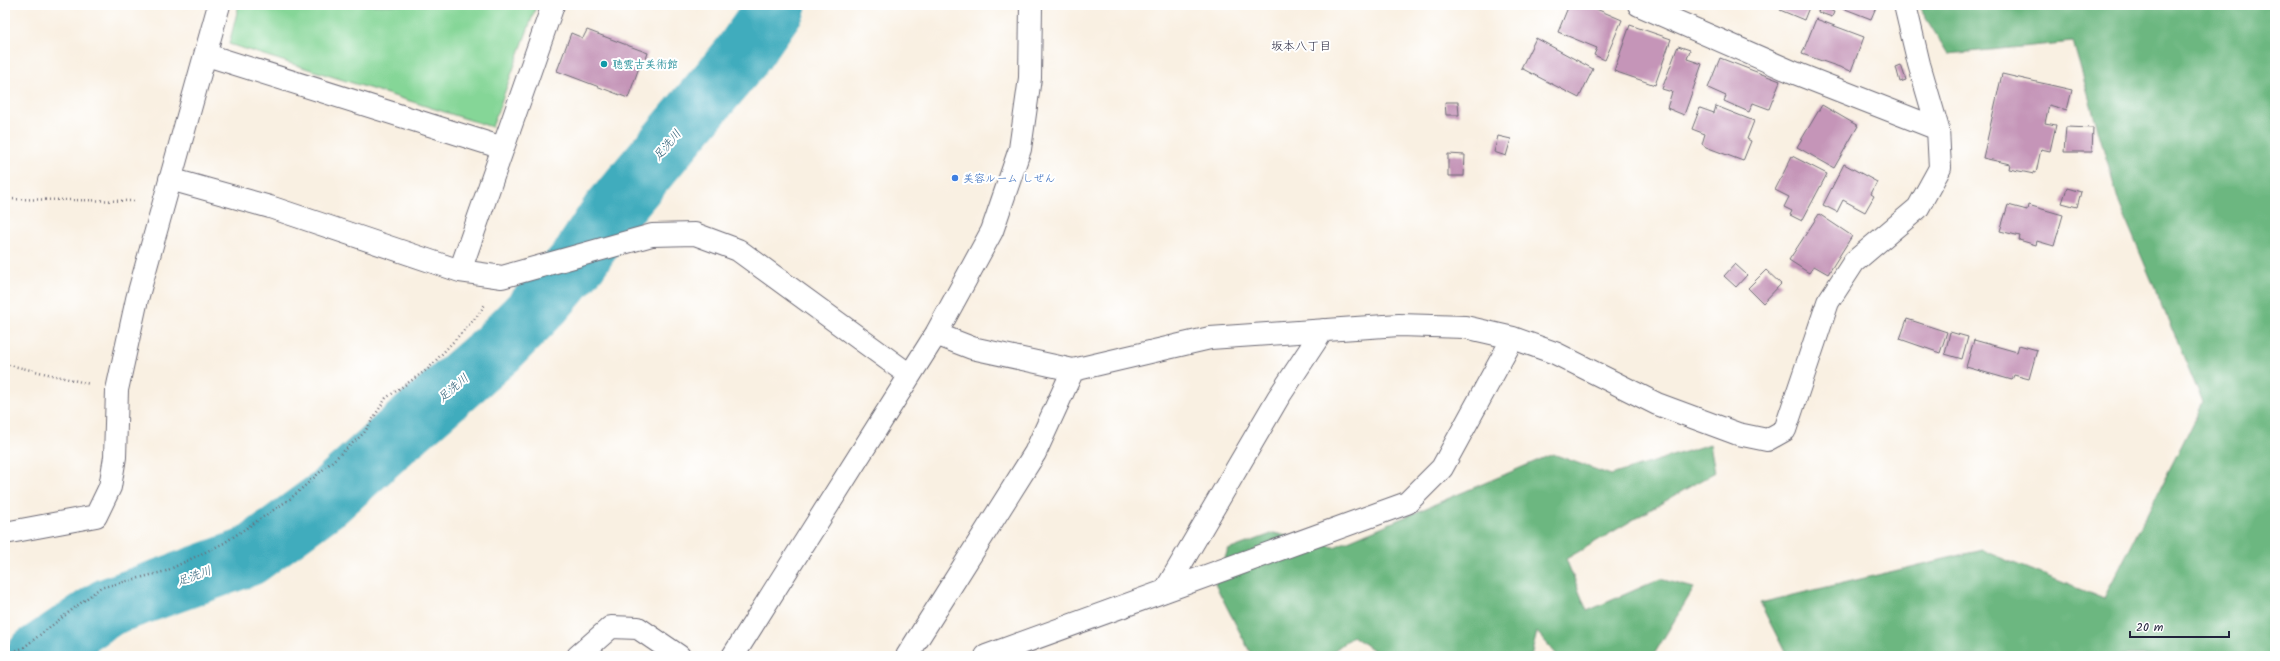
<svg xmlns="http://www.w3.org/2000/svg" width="2280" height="661" font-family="Kalam,'Klee One',sans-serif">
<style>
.green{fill:#85d697;stroke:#547c69}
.forest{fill:#6cb780;stroke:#476c5e}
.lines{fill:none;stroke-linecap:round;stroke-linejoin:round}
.river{stroke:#3facbd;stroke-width:59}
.building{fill:#c595b8}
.minor-casing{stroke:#6d6a75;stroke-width:24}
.path{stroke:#6d6a75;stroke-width:2.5;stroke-dasharray:1 3;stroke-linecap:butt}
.minor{stroke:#fff;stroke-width:22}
.culture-dot{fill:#0f9aa8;stroke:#fff;stroke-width:1.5}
.shop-dot{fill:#3f7fe0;stroke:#fff;stroke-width:1.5}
.labels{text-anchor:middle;stroke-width:4;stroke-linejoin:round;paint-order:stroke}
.culture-label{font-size:11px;fill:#0d838f;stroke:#fff;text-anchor:start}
.shop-label{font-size:11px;fill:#366cbe;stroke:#fff;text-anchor:start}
.neighbourhood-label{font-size:12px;fill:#22223b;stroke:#fff}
.water-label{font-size:12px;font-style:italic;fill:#2f6076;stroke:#fff}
</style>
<rect width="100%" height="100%" fill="#fff"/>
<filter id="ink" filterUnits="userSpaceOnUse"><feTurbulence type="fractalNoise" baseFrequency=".025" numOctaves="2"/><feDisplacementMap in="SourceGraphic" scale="8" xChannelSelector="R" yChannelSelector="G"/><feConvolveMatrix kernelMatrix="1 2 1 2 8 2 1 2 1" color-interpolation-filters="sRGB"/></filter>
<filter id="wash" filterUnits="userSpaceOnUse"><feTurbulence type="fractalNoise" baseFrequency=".012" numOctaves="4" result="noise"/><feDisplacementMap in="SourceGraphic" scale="16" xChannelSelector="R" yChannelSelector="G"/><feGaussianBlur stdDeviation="0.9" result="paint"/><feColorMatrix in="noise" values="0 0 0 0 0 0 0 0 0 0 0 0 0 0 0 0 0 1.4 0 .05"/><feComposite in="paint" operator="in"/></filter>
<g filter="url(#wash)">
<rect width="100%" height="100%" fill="#f9f0e2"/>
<path class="green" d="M239 5H525L536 7 492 127 229 44Z"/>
<path class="forest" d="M1920 5H2275V656H1787L1760 603 1982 550 2104 599 2203 403 2119 203 2073 42 1948 54 1919 7Z
M1710 444 1715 472 1566 559 1587 611 1660 579 1694 588 1653 656H1558L1537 632 1531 656H1381L1353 636 1327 656H1252L1215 584 1228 550 1274 533 1334 547 1553 454 1611 475Z"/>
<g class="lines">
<path class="river" d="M35 656 108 607 248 557 327 499 397 436 497 349 545 300 579 260 610 213 740 58 777 5"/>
</g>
<g id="blocks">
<path class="building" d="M1569 5H1587L1622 20 1605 60 1594 55 1597 48 1558 32Z
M1782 5H1810L1804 20 1780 10Z
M1835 5H1877L1871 19Z
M1820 6 1834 12 1832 17 1818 12Z
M1816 19 1864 37 1851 71 1802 54Z
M1630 25 1671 39 1655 85 1614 71Z
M587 30 648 53 645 62H641L628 98 557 71 571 33 583 38Z
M1536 38 1593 69 1579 98 1521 68Z
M1678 46 1690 50 1687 59 1702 64 1684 115 1667 108 1672 92 1662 89Z
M1720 58 1780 81 1769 109 1753 103 1749 112 1724 101 1726 96 1708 88Z
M1901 65 1906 80 1900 82 1896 67Z
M2002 74 2072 90 2067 110 2049 105 2045 123 2056 125 2050 151 2041 149 2036 173 2033 172 2034 174 2009 169 2010 164 1983 158Z
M1445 102H1458L1459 115H1446Z
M1822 105 1858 126 1834 168 1797 147Z
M1716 106 1754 121 1747 139 1751 141 1743 161 1706 147 1702 144 1705 134 1692 129 1700 108 1714 113Z
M2066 127 2093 128 2092 152H2064Z
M1498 136 1511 139 1506 156 1494 152Z
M1448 154 1465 155 1464 176H1448Z
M1792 156 1827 174 1802 221 1790 215 1792 211 1784 207 1789 197 1775 190Z
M1844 164 1877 182 1871 194 1874 196 1865 212 1843 200 1837 212 1823 205Z
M2067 188 2081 192 2077 207 2062 203Z
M2008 205 2027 210 2028 205 2063 215 2054 246 2037 241 2036 245 2019 240 2020 236 2000 231Z
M1819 214 1852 236 1828 274 1814 266 1809 273 1789 260Z
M1735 264 1747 275 1736 287 1724 276Z
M1766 270 1781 284 1763 303 1748 288Z
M1907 319 1947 332 1940 353 1900 339Z
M1950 332 1968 337 1962 359 1945 354Z
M1974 340 2017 352 2019 345 2037 350 2029 379 2014 375 2012 380 1966 367Z"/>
</g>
</g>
<g filter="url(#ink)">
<use href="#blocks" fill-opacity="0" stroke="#6d6a75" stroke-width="1"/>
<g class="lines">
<defs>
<path id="minor" d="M1639 5 1795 73 1938 129
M207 55 503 148
M170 179 270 207 460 271 502 277 652 235 695 234 738 250 908 374
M460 271 553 5
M936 334 972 348 1073 370 1210 338 1399 325 1465 327 1513 338 1555 353 1657 404 1738 434 1767 440 1785 430 1828 302 1854 262 1918 208 1940 168 1938 129 1919 64 1905 5
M5 533 96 516 110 487 115 457 117 390 137 299 219 5
M1165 591 1278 398 1323 330
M578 656 611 627 638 628 679 656
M733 656 936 334 992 231 1020 149 1030 78 1031 5
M907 656 1035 453 1073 370
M986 656 1407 503 1442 468 1513 338"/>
</defs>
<use href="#minor" class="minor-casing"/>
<path class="path" d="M5 199 134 201
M5 364 90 384
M5 654 23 648 100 588 166 571 224 543 290 499 364 433 386 398 428 369 478 315 486 303"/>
<use href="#minor" class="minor"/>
</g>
</g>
<circle class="culture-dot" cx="604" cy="64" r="4"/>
<circle class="shop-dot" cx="955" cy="178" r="4"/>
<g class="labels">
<g class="culture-label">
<text x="612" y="68">聴雲古美術館</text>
</g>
<g class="shop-label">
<text x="963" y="182">美容ルーム しぜん</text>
</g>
<g class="neighbourhood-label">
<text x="1301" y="50">坂本八丁目</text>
</g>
<g class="water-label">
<text transform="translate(667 145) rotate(-50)" y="4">足洗川</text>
<text transform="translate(453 388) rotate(-41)" y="4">足洗川</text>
<text transform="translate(194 576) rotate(-20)" y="4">足洗川</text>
</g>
</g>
<rect width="2280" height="661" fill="none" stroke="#fff" stroke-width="20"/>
<path d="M2130 631v6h99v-6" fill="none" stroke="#22223b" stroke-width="2"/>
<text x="2136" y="631" font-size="12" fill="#22223b" stroke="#ffffff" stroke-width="3" paint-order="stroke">20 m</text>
</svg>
